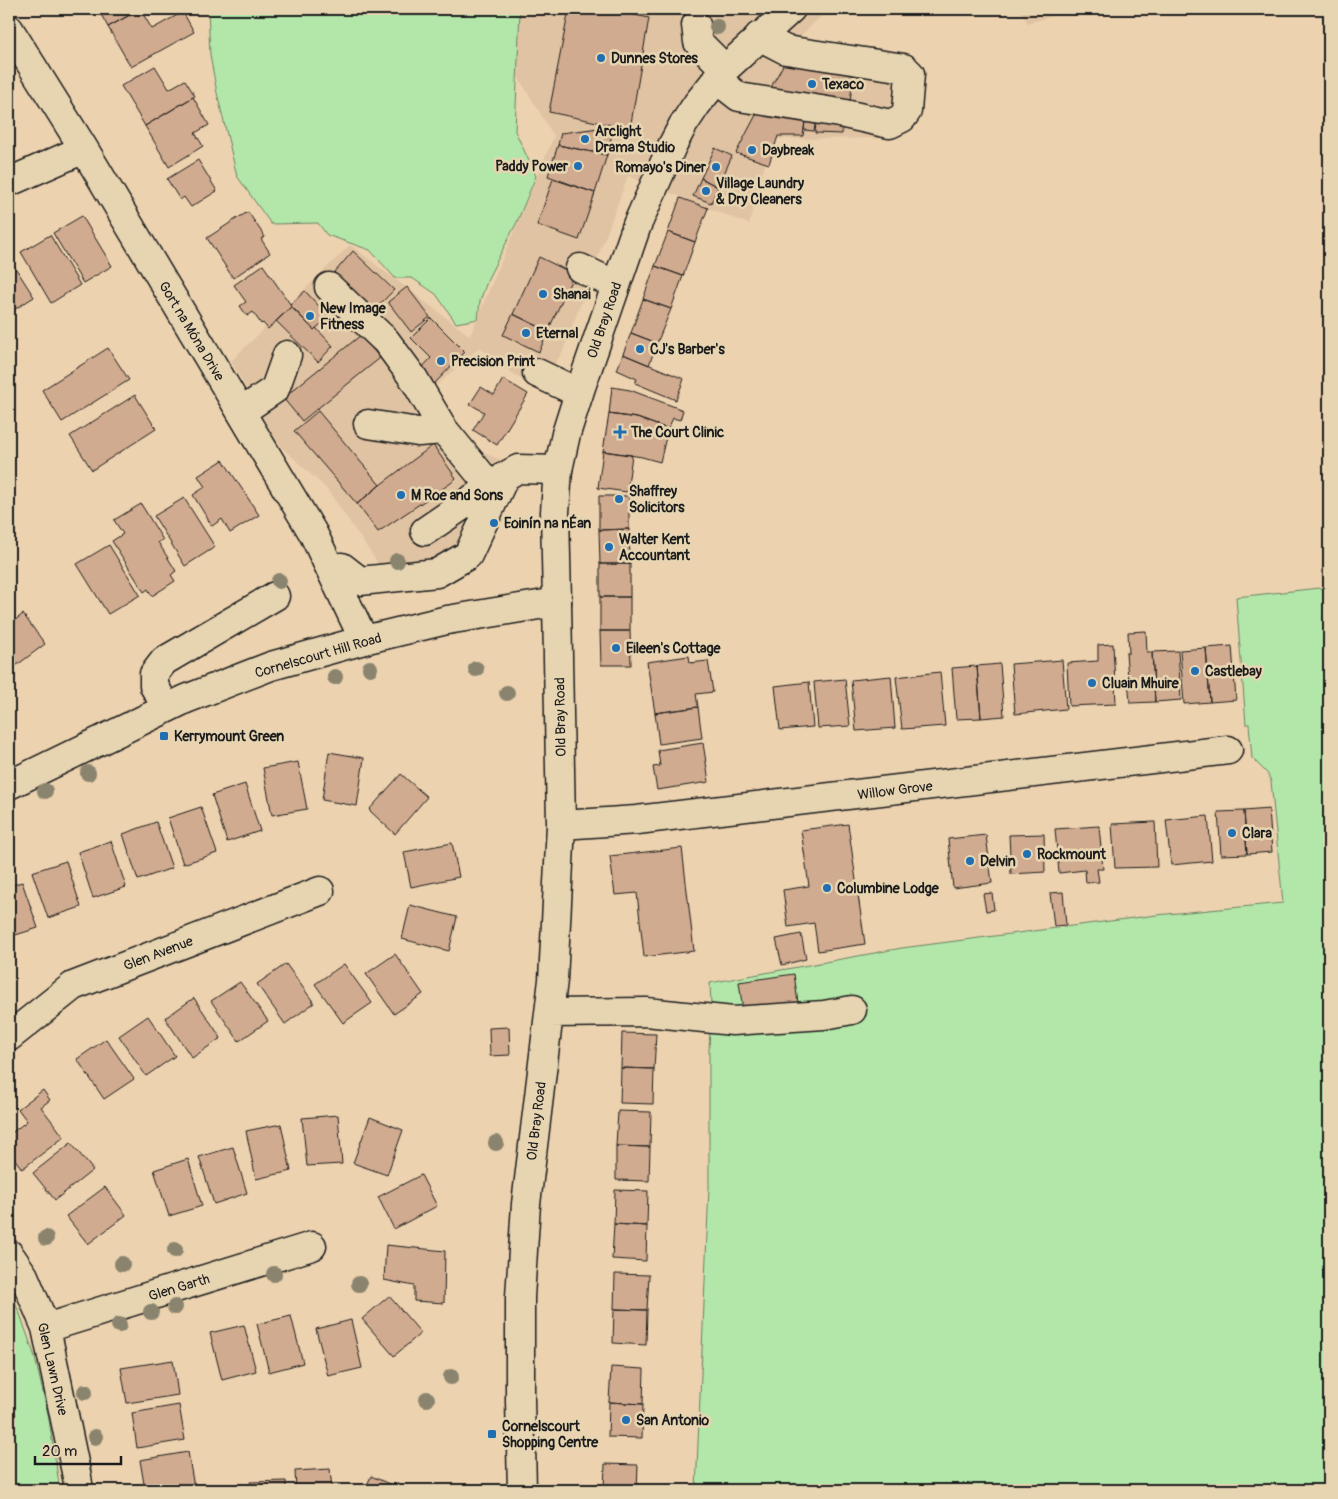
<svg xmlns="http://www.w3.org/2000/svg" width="1338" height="1499" font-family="Pangolin,sans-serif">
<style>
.built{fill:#e0c3a2}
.green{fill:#b3e7a9;stroke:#688262}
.building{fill:#d1ab8f;stroke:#1c1c1c}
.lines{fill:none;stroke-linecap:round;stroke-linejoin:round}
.minor-casing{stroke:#1c1c1c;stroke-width:31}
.major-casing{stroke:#1c1c1c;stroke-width:31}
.minor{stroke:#e7d5b2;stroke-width:28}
.major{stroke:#e7d5b2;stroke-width:28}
.tree{fill:#8a846e}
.poi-dot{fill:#1f6fb2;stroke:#e7d5b2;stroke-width:2}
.labels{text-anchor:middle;stroke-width:5;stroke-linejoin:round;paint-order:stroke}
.poi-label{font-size:14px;font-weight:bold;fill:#1c1c1c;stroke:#e7d5b2;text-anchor:start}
.street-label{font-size:14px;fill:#1c1c1c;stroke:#e7d5b2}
</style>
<rect width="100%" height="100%" fill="#ecd2af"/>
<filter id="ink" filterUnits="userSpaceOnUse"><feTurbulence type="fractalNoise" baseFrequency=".02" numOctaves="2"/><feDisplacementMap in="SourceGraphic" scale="10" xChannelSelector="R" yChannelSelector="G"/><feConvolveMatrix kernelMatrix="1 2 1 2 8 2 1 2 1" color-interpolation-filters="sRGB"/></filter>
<g filter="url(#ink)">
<path class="built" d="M512 9H829L798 38 911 59 909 122 898 138 772 139 749 224 628 176 563 351 538 390 493 360 480 347 430 391 465 445 506 462 461 551 386 575 327 489 277 443 231 361 350 245 470 336 554 136 500 47Z
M1019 9H1077L1028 23Z"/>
<path class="green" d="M208 9H520L515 131 536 176 517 222 489 276 480 301 478 319 456 323 436 294 412 278H395L370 250 327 235 318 223 271 224 237 176 217 93 210 55Z
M1329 587V1423L1326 1490H696L709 1188V1051L711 1005 710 983 902 948 1157 915 1283 903 1271 781 1267 773 1252 758 1249 724H1246L1236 597Z
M9 1288 21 1317 34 1354 48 1414 60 1490H9Z"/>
<path class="building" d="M98 9H141L108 27Z
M140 9 152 29 183 12 194 32 131 67 108 27Z
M569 9H606L649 18 630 129 549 112Z
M789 54 855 67 850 101 805 122 757 113Z
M155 66 169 89 185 80 195 96 145 126 121 86Z
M193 97 209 125 195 133 203 146 169 167 145 126Z
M757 113 805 122 803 136H778L769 164 736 153Z
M805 119 816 121 814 131 804 130Z
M816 122 842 124V134L815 133Z
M614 126 607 155 558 145 561 133Z
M558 145 607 155 595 193 548 176Z
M715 148 732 156 718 187 701 178Z
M198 160 217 191 191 207 184 197 180 200 167 179Z
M701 178 718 187 711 203 693 196Z
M553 179 595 193 579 240 537 225Z
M680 198 708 208 695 242 668 232Z
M248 212 265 237 261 239 270 253 233 278 207 238 236 219Z
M82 216 112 266 83 283 53 233Z
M668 232 695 242 683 276 655 266Z
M50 235 80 285 51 303 21 252Z
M353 251 394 290 374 310 334 273Z
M539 257 574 274 548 331 513 314Z
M9 258 34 297 9 313Z
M263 265 290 304 291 307 268 329 263 323 261 324 253 312 247 316 240 306 246 302 234 285Z
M655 266 683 276 671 309 643 299Z
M407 287 430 317 411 332 388 302Z
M305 291 329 317 314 330 290 305Z
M643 299 671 309 657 343 631 333Z
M291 307 314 330 316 328 333 346 318 362 276 321Z
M513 314 548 331 539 352 503 335Z
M431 318 465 352 434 384 420 370 431 358 411 338Z
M631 333 657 343 649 365 623 354Z
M361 335 380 358 302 421 283 398Z
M108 348 129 380 62 422 42 390Z
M623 354 684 379 676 400 635 383 637 379 617 370Z
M503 379 528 394 497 445 473 430 484 412 470 404 481 387 494 395Z
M612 387 630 390 683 410 680 420 673 418 668 429 637 418 609 414Z
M135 395 156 429 92 470 70 436Z
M318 411 380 485 357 504 294 431Z
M609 414 637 418 668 429 660 462 642 457 603 451Z
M433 445 456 478 451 483 378 532 357 504 380 485Z
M603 451 632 455 627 492 598 488Z
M223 460 259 515 230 533 222 519 212 526 193 495 205 487 198 476Z
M599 496H629V529L599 530Z
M184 498 215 547 185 566 154 516Z
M141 504 163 540 158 542 176 571 171 575 175 581 152 596 148 589 144 592 112 541 123 534 114 520Z
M629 529 630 564H600L599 530Z
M109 545 140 595 108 614 77 564Z
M600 564H630V597H600Z
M600 597H630V631H600Z
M23 614 45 644 9 671V625Z
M600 631H630L631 665H601Z
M1146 631 1147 652H1152L1155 702 1130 703 1126 653H1129L1128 632Z
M1113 644 1116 704 1069 706 1067 663 1098 661V645Z
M1232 646 1236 700 1210 702 1206 648Z
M1206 648 1210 702 1184 704 1180 650Z
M1178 651 1181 700 1155 702 1152 652Z
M689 656 690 663 708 661 713 692 696 694 698 707 655 713 647 662Z
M1062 660 1066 709 1015 714 1011 664Z
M1000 664 1004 716 981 718 977 666Z
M977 666 981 718 956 719 952 668Z
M940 672 945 726 902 729 896 677Z
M891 676 895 728 856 731 851 680Z
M845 679 850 726 818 728 814 682Z
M809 682 813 727 780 730 775 686Z
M698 707 702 738 659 744 655 713Z
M703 743 709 782 657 790 653 767 660 766 658 750Z
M329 752 364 758 357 806 322 800Z
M298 762 307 809 272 815 263 768Z
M401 774 427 797 395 834 369 810Z
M245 784 260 831 227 842 212 795Z
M201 807 217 853 183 864 168 818Z
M1269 809 1272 852 1247 854 1244 811Z
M1244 811 1247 854 1221 855 1218 812Z
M1208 816 1212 861 1171 865 1166 820Z
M156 822 172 868 138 880 123 834Z
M1155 822 1157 867 1115 868 1112 824Z
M848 824 865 944 818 951 814 923 788 927 783 890 809 886 801 830Z
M1099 826 1103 869H1097L1099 882 1086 883 1085 870 1059 873 1055 829Z
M1044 834 1045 872 1011 874 1009 835Z
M986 835 992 883 953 888 948 839Z
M111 841 126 887 93 898 78 852Z
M452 843 459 877 411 887 404 852Z
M682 848 694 951 644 957 637 893 615 895 610 856Z
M66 861 81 907 48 918 32 872Z
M22 882 38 928 9 937V886Z
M1063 892 1066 925 1054 926 1050 893Z
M992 893 994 910 986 911 983 894Z
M410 905 457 917 449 951 402 939Z
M801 934 806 959 782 965 776 939Z
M395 954 423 994 394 1014 366 974Z
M286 964 314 1003 285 1024 257 984Z
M344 964 372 1003 343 1023 315 984Z
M794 974 798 1003 743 1011 739 982Z
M240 982 268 1021 239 1041 211 1001Z
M194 998 221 1038 192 1058 165 1018Z
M148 1016 175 1056 146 1076 119 1036Z
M509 1027 510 1055 490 1056 489 1028Z
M622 1033 656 1034 654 1069 621 1068Z
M106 1039 134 1079 104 1099 77 1059Z
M621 1068 654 1069 653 1104 620 1103Z
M43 1090 50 1100 41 1107 64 1137 22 1169 9 1151V1135L27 1121 18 1109Z
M618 1111 651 1112 650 1147 616 1146Z
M338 1115 342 1164 307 1166 302 1118Z
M370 1117 403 1130 387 1175 353 1163Z
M281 1124 291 1171 256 1179 246 1131Z
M71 1143 93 1170 55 1200 33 1173Z
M616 1146 650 1147 649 1181 616 1180Z
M233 1147 247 1193 214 1204 199 1157Z
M188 1159 202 1206 169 1216 154 1170Z
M421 1175 437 1206 394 1229 378 1197Z
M105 1187 126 1215 88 1244 66 1216Z
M615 1190 648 1191 647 1226 614 1224Z
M614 1224 647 1226 646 1261 612 1259Z
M386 1245 445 1251 444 1303 414 1301V1286L384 1280Z
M615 1274 649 1275 647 1310 614 1309Z
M389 1296 421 1333 394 1356 362 1319Z
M614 1309 647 1310 646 1345 613 1343Z
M291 1316 303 1363 269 1372 257 1324Z
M351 1320 362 1368 328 1376 316 1329Z
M244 1325 256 1371 222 1380 210 1333Z
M173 1360 178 1395 127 1403 121 1368Z
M611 1367 644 1369 643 1404 609 1402Z
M609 1402 643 1404 642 1438 608 1437Z
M179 1405 185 1440 137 1448 132 1413Z
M188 1452 194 1487 172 1490H145L140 1460Z
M605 1464 638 1465 637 1490H604Z
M330 1469 332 1490H296L295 1471Z
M371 1476 403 1490H365Z
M286 1481V1490H251L250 1482Z"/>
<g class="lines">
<defs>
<path id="minor" d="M696 25 698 42 725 69
M9 29 84 149 313 533 364 640
M716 79 739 97 840 113 890 124 902 118 907 111 910 74 904 68 786 50 759 36
M9 182 84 149
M580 268 616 285
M329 287 386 341 414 379 444 430 490 486
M537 373 579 393
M241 412 275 389 287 355
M368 424 418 432 444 430
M425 531 509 474 518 469 558 470
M342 567 360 581 437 573 468 555 505 476
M167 708 154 686V674L164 661 275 596
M561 825 637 820 1228 750
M549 1013 646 1012 733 1021 824 1015 852 1010
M9 1037 73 986 320 891
M9 1254 24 1276 46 1328 77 1477 79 1490
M46 1328 312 1246
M522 1490 520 1400V1297L526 1204 553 980 561 825 557 602"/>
<path id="major" d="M9 785 186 699 271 666 364 640 447 620 557 602 555 512 558 470 566 434 579 393 637 225 672 146 683 125 697 104 725 69 791 9"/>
</defs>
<use href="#minor" class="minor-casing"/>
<use href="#major" class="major-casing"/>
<use href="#minor" class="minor"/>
<use href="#major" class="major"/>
</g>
<g class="tree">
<circle cx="717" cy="27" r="8"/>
<circle cx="397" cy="561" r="8"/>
<circle cx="279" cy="581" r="8"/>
<circle cx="370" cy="668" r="8"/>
<circle cx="476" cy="669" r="8"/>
<circle cx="335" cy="677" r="8"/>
<circle cx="507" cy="693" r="8"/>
<circle cx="88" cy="773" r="8"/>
<circle cx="45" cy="791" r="8"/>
<circle cx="496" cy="1143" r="8"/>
<circle cx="46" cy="1238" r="8"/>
<circle cx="175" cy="1250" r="8"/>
<circle cx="122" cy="1264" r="8"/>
<circle cx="274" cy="1274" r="8"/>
<circle cx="359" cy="1284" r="8"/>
<circle cx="175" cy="1307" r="8"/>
<circle cx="151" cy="1312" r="8"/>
<circle cx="119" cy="1325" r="8"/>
<circle cx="451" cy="1377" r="8"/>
<circle cx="85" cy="1392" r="8"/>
<circle cx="427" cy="1399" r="8"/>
<circle cx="95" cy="1437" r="8"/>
</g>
</g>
<g class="poi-dot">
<circle cx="601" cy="58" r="5"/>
<circle cx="812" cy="84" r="5"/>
<circle cx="585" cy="139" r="5"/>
<circle cx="752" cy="150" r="5"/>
<circle cx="578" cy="166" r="5"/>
<circle cx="716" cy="167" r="5"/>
<circle cx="706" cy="191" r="5"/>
<circle cx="543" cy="294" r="5"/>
<circle cx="310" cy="316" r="5"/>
<circle cx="526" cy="333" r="5"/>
<circle cx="640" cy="349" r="5"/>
<circle cx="441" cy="361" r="5"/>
<path d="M617.5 424.5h5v5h5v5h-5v5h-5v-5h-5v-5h5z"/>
<circle cx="401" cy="495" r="5"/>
<circle cx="619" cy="499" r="5"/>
<circle cx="494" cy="523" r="5"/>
<circle cx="609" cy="547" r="5"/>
<circle cx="616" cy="648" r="5"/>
<circle cx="1195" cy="671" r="5"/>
<circle cx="1092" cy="683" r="5"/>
<rect x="159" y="731" width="10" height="10" rx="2.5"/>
<circle cx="1232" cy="833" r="5"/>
<circle cx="1027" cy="854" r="5"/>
<circle cx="970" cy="861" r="5"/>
<circle cx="827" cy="888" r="5"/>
<circle cx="626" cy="1420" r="5"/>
<rect x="487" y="1429" width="10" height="10" rx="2.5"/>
</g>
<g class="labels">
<g class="poi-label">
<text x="611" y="63">Dunnes Stores</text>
<text x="822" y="89">Texaco</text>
<text x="595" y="136">Arclight<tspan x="595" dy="16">Drama Studio</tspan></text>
<text x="762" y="155">Daybreak</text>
<text x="568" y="171" text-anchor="end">Paddy Power</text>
<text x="706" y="172" text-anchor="end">Romayo's Diner</text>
<text x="716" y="188">Village Laundry<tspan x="716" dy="16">&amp; Dry Cleaners</tspan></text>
<text x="553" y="299">Shanai</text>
<text x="320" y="313">New Image<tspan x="320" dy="16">Fitness</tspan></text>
<text x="536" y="338">Eternal</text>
<text x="650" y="354">CJ's Barber's</text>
<text x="451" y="366">Precision Print</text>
<text x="631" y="437">The Court Clinic</text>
<text x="629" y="496">Shaffrey<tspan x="629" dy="16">Solicitors</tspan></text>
<text x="411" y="500">M Roe and Sons</text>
<text x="504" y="528">Eoinín na nÉan</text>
<text x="619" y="544">Walter Kent<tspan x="619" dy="16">Accountant</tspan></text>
<text x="626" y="653">Eileen's Cottage</text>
<text x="1205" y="676">Castlebay</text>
<text x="1102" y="688">Cluain Mhuire</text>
<text x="174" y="741">Kerrymount Green</text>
<text x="1242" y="838">Clara</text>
<text x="1037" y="859">Rockmount</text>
<text x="980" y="866">Delvin</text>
<text x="837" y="893">Columbine Lodge</text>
<text x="636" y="1425">San Antonio</text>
<text x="502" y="1431">Cornelscourt<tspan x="502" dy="16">Shopping Centre</tspan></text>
</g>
<g class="street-label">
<text transform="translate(604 320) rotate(-71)" y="5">Old Bray Road</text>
<text transform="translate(192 331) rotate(59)" y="5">Gort na Móna Drive</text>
<text transform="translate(318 655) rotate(-16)" y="5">Cornelscourt Hill Road</text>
<text transform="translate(560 717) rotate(-91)" y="5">Old Bray Road</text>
<text transform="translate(895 790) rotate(-7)" y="5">Willow Grove</text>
<text transform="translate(158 953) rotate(-21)" y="5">Glen Avenue</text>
<text transform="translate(536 1121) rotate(-83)" y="5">Old Bray Road</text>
<text transform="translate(179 1287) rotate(-17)" y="5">Glen Garth</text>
<text transform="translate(53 1369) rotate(77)" y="5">Glen Lawn Drive</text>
</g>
</g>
<rect width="1338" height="1499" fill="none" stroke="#e7d5b2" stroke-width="30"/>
<rect x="15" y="15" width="1308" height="1469" fill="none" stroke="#1c1c1c" stroke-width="2" filter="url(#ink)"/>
<path d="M35 1456v8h86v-8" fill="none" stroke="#1c1c1c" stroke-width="2.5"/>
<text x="42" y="1456" font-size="15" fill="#1c1c1c" stroke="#e7d5b2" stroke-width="4" paint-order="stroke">20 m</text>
</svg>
